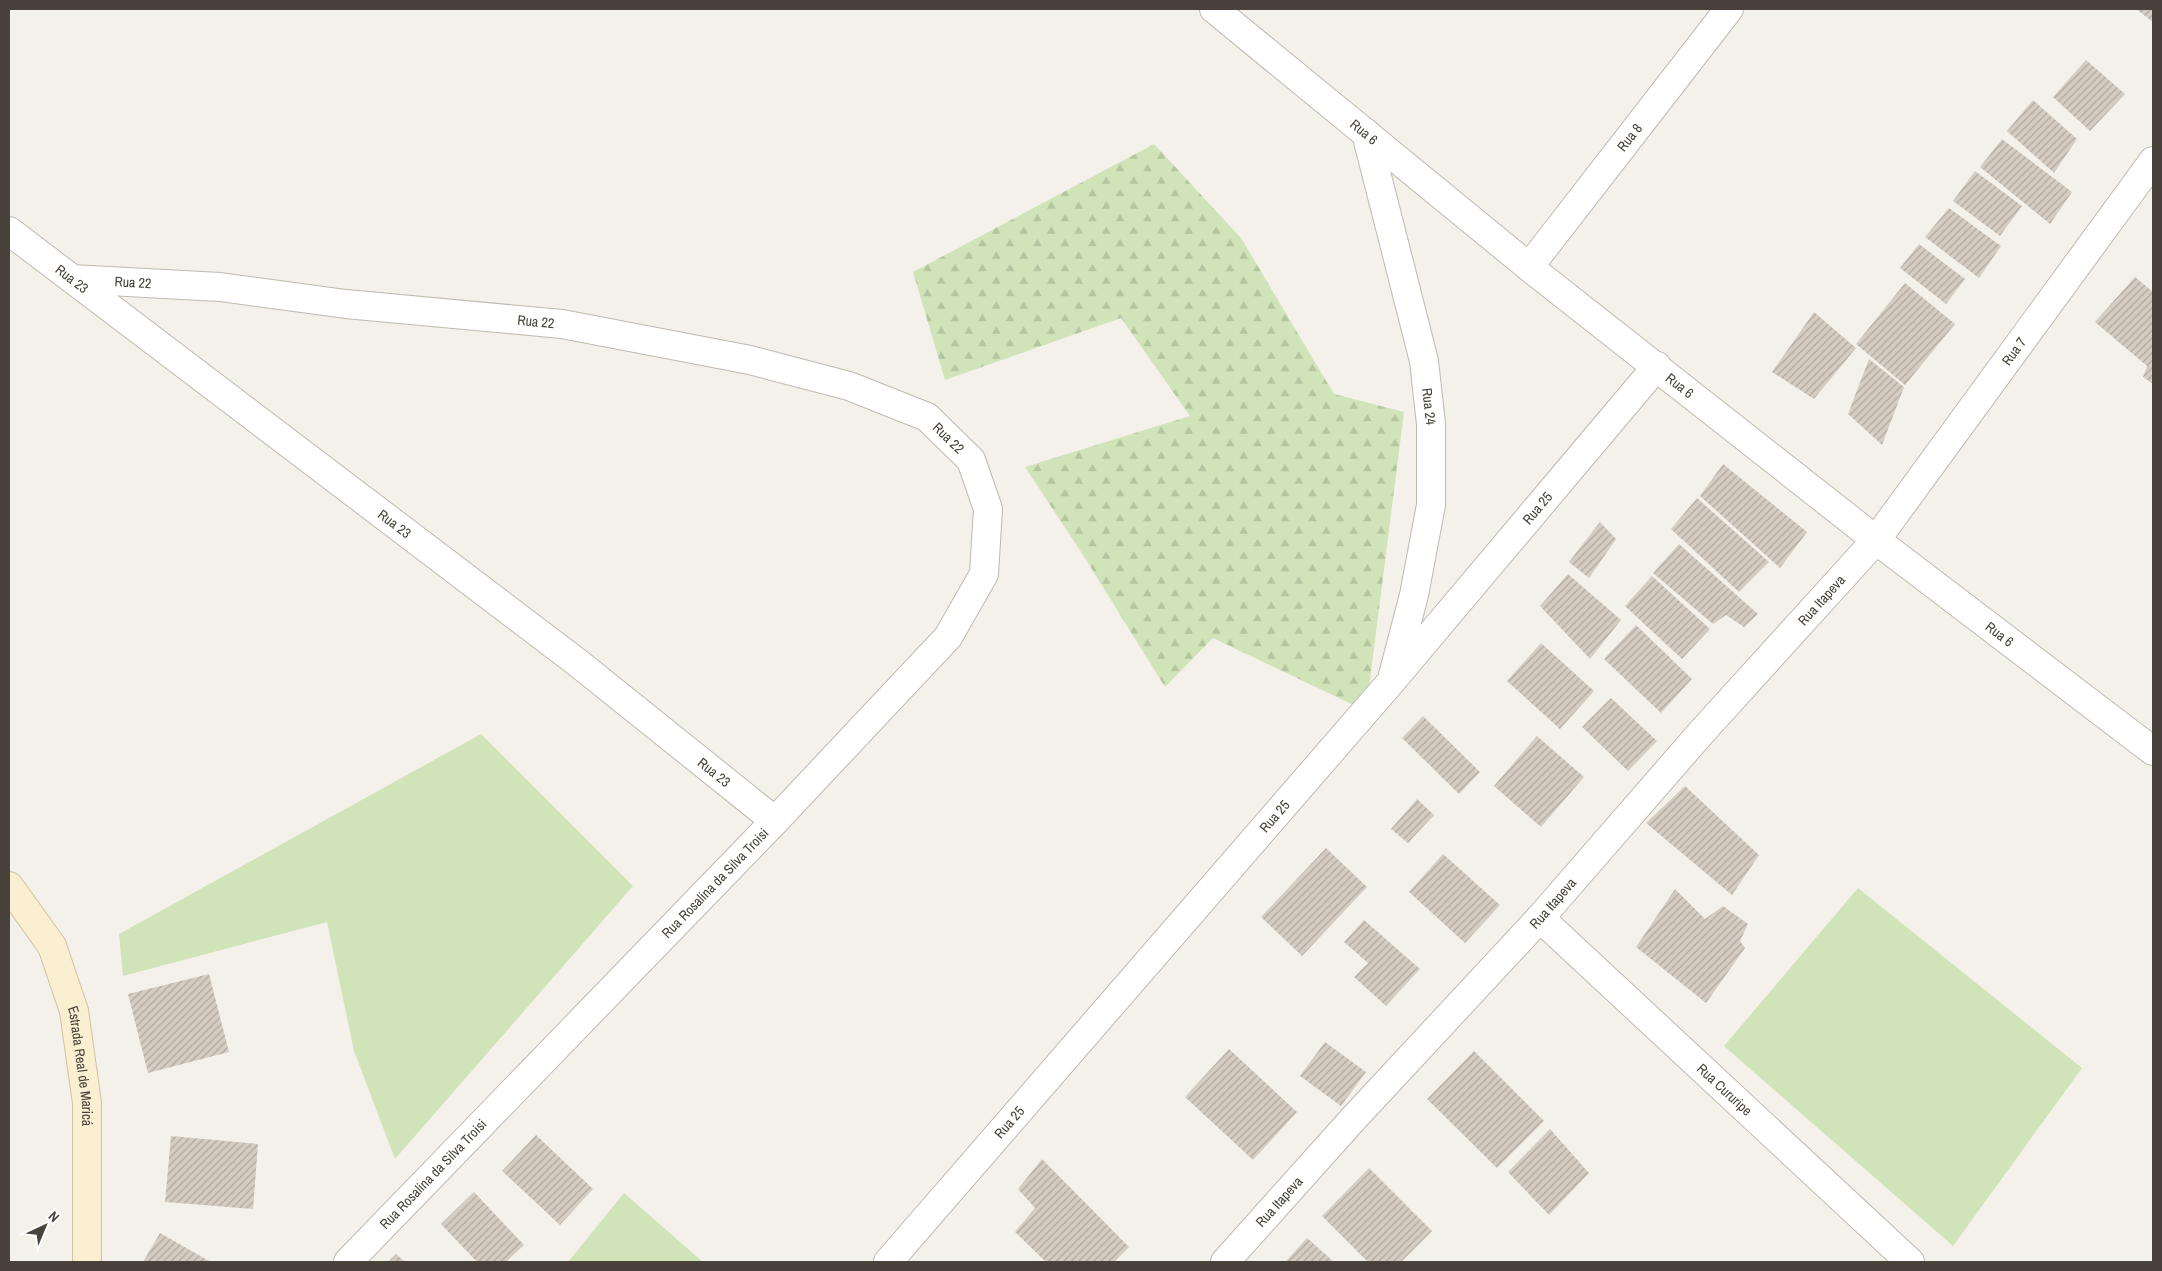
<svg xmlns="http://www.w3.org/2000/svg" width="2162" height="1271" font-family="'Archivo Narrow',sans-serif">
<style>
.green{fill:#d1e4b9}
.forest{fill:url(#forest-firs)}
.building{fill:url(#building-hatch)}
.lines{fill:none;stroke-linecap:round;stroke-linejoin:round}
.street-casing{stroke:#bfb9af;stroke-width:30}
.secondary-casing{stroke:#cfc2a0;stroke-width:30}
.street{stroke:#fff;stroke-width:28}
.secondary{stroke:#faefd0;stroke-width:28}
.labels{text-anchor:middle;stroke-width:5;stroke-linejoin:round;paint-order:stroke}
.street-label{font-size:14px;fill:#48423a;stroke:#fff}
</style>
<defs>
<pattern id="forest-firs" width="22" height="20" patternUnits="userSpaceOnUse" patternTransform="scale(1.25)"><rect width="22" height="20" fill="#d1e4b9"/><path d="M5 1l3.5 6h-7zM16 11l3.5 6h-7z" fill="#b5c5a0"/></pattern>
<pattern id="building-hatch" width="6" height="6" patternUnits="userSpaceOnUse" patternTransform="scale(1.25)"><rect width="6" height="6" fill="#d5cdc2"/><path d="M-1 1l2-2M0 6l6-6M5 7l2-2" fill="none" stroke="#afa89f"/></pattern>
</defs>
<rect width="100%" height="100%" fill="#f4f1eb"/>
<path class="green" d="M481 734 633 886 395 1159 354 1051 327 922 123 976 119 934Z
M1858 888 2082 1068 1953 1246 1724 1046Z
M624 1193 703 1262H568Z"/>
<path class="forest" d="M1154 144 1241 238 1334 394 1404 412 1366 711 1213 638 1165 687 1083 555 1025 467 1190 416 1121 318 945 380 913 272Z"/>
<path class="building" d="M2136 9H2153V22Z
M2086 60 2125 94 2090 131 2053 97Z
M2033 100 2077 139 2054 173 2007 131Z
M2002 139 2072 192 2050 224 1980 167Z
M1975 171 2022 206 2000 236 1953 201Z
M1949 208 2001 246 1979 278 1925 237Z
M1919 244 1965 279 1946 304 1900 268Z
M2135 277 2153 292V384L2143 377 2147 366 2095 322Z
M1905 283 1955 324 1905 385 1856 344Z
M1814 312 1856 348 1814 399 1772 372Z
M1869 359 1904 387 1882 445 1848 414Z
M1723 464 1807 532 1780 568 1700 496Z
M1697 498 1769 562 1739 592 1671 529Z
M1600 522 1616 539 1589 578 1569 562Z
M1679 544 1758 614 1744 627 1726 615 1713 624 1653 573Z
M1568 574 1621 620 1590 659 1540 606Z
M1652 576 1710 629 1682 659 1625 606Z
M1636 625 1692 679 1661 713 1604 659Z
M1541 643 1594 691 1560 729 1507 681Z
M1611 698 1657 741 1628 771 1582 727Z
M1423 716 1480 772 1459 794 1402 738Z
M1537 736 1584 777 1541 827 1494 786Z
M1685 786 1759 855 1732 895 1646 823Z
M1417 799 1434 815 1408 843 1391 829Z
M1326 848 1367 887 1302 956 1261 917Z
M1443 854 1500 905 1465 943 1409 892Z
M1675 889 1705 919 1723 906 1748 924 1740 941 1745 948 1706 1003 1636 947Z
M1364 920 1420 969 1386 1006 1354 977 1368 963 1344 942Z
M209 974 229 1052 148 1073 128 994Z
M1325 1042 1366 1072 1341 1106 1300 1076Z
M1229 1049 1297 1112 1253 1160 1185 1097Z
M1474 1051 1544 1121 1497 1168 1427 1099Z
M1550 1129 1589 1173 1549 1215 1508 1172Z
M536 1135 593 1189 560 1225 502 1171Z
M171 1136 258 1144 253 1209 165 1202Z
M1042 1159 1129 1247 1114 1262H1046L1015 1232 1035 1208 1018 1189Z
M1369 1168 1432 1231 1401 1262H1368L1322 1216Z
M474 1192 524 1245 506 1262H477L441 1224Z
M160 1233 211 1262H143Z
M1307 1238 1334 1262H1285Z
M396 1254 405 1262H388Z"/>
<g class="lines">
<defs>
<g id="street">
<path id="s1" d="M1214 9 1529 267 1876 540 2153 751"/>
<path id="s2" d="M1366 133 1424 361 1431 424V505L1414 595 1393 675"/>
<path id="s3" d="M9 231 578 663 775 821"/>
<path id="s4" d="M1529 267 1729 9"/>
<path id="s5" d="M72 279 220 287 346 304 562 324 750 360 849 386 927 417 971 460 988 509 984 574 948 637 775 821 348 1262"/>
<path id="s6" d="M1540 918 1910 1262"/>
<path id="s7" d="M888 1262 1390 683 1657 366"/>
<path id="s8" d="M1225 1262 1354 1118 1540 918 1700 734 1876 540 2153 161"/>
</g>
<g id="secondary">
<path id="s9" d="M9 886 52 946 74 1011 87 1103V1262"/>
</g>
</defs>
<use href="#street" class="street-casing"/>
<use href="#secondary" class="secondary-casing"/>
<use href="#street" class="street"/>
<use href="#secondary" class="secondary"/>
</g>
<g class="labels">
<g class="street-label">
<text dy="5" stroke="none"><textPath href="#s1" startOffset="194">Rua 6</textPath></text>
<text dy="5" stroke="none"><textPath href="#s4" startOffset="164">Rua 8</textPath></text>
<text dy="5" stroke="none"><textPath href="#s3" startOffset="79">Rua 23</textPath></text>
<text dy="5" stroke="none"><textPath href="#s5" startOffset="61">Rua 22</textPath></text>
<text dy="5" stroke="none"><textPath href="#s5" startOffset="466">Rua 22</textPath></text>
<text dy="5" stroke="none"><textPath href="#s8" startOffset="1206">Rua 7</textPath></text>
<text dy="5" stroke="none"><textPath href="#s1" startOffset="599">Rua 6</textPath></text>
<text dy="5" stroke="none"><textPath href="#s2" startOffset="281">Rua 24</textPath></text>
<text dy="5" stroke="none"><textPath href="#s5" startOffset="900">Rua 22</textPath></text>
<text dy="5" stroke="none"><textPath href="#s7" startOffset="995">Rua 25</textPath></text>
<text dy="5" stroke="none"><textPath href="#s3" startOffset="484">Rua 23</textPath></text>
<text dy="5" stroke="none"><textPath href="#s8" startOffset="891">Rua Itapeva</textPath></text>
<text dy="5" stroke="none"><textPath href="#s1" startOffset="1004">Rua 6</textPath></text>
<text dy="5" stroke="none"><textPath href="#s3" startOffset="889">Rua 23</textPath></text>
<text dy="5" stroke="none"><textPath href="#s7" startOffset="590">Rua 25</textPath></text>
<text transform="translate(715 883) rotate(-46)" y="5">Rua Rosalina da Silva Troisi</text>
<text dy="5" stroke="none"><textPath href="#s8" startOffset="486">Rua Itapeva</textPath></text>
<text dy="5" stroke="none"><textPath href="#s9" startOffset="198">Estrada Real de Maricá</textPath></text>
<text dy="5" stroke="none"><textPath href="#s6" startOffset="252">Rua Cururipe</textPath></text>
<text dy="5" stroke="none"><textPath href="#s7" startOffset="185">Rua 25</textPath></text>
<text transform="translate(433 1174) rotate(-46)" y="5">Rua Rosalina da Silva Troisi</text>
<text dy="5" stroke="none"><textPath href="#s8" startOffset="81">Rua Itapeva</textPath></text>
</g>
</g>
<rect width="2162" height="1271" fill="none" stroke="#48423a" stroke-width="20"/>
<g transform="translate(45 1226) rotate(44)" stroke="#ffffff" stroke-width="4" paint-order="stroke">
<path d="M0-4L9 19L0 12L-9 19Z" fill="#48423a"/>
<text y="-8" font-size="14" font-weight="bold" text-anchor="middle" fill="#48423a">N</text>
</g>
</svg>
